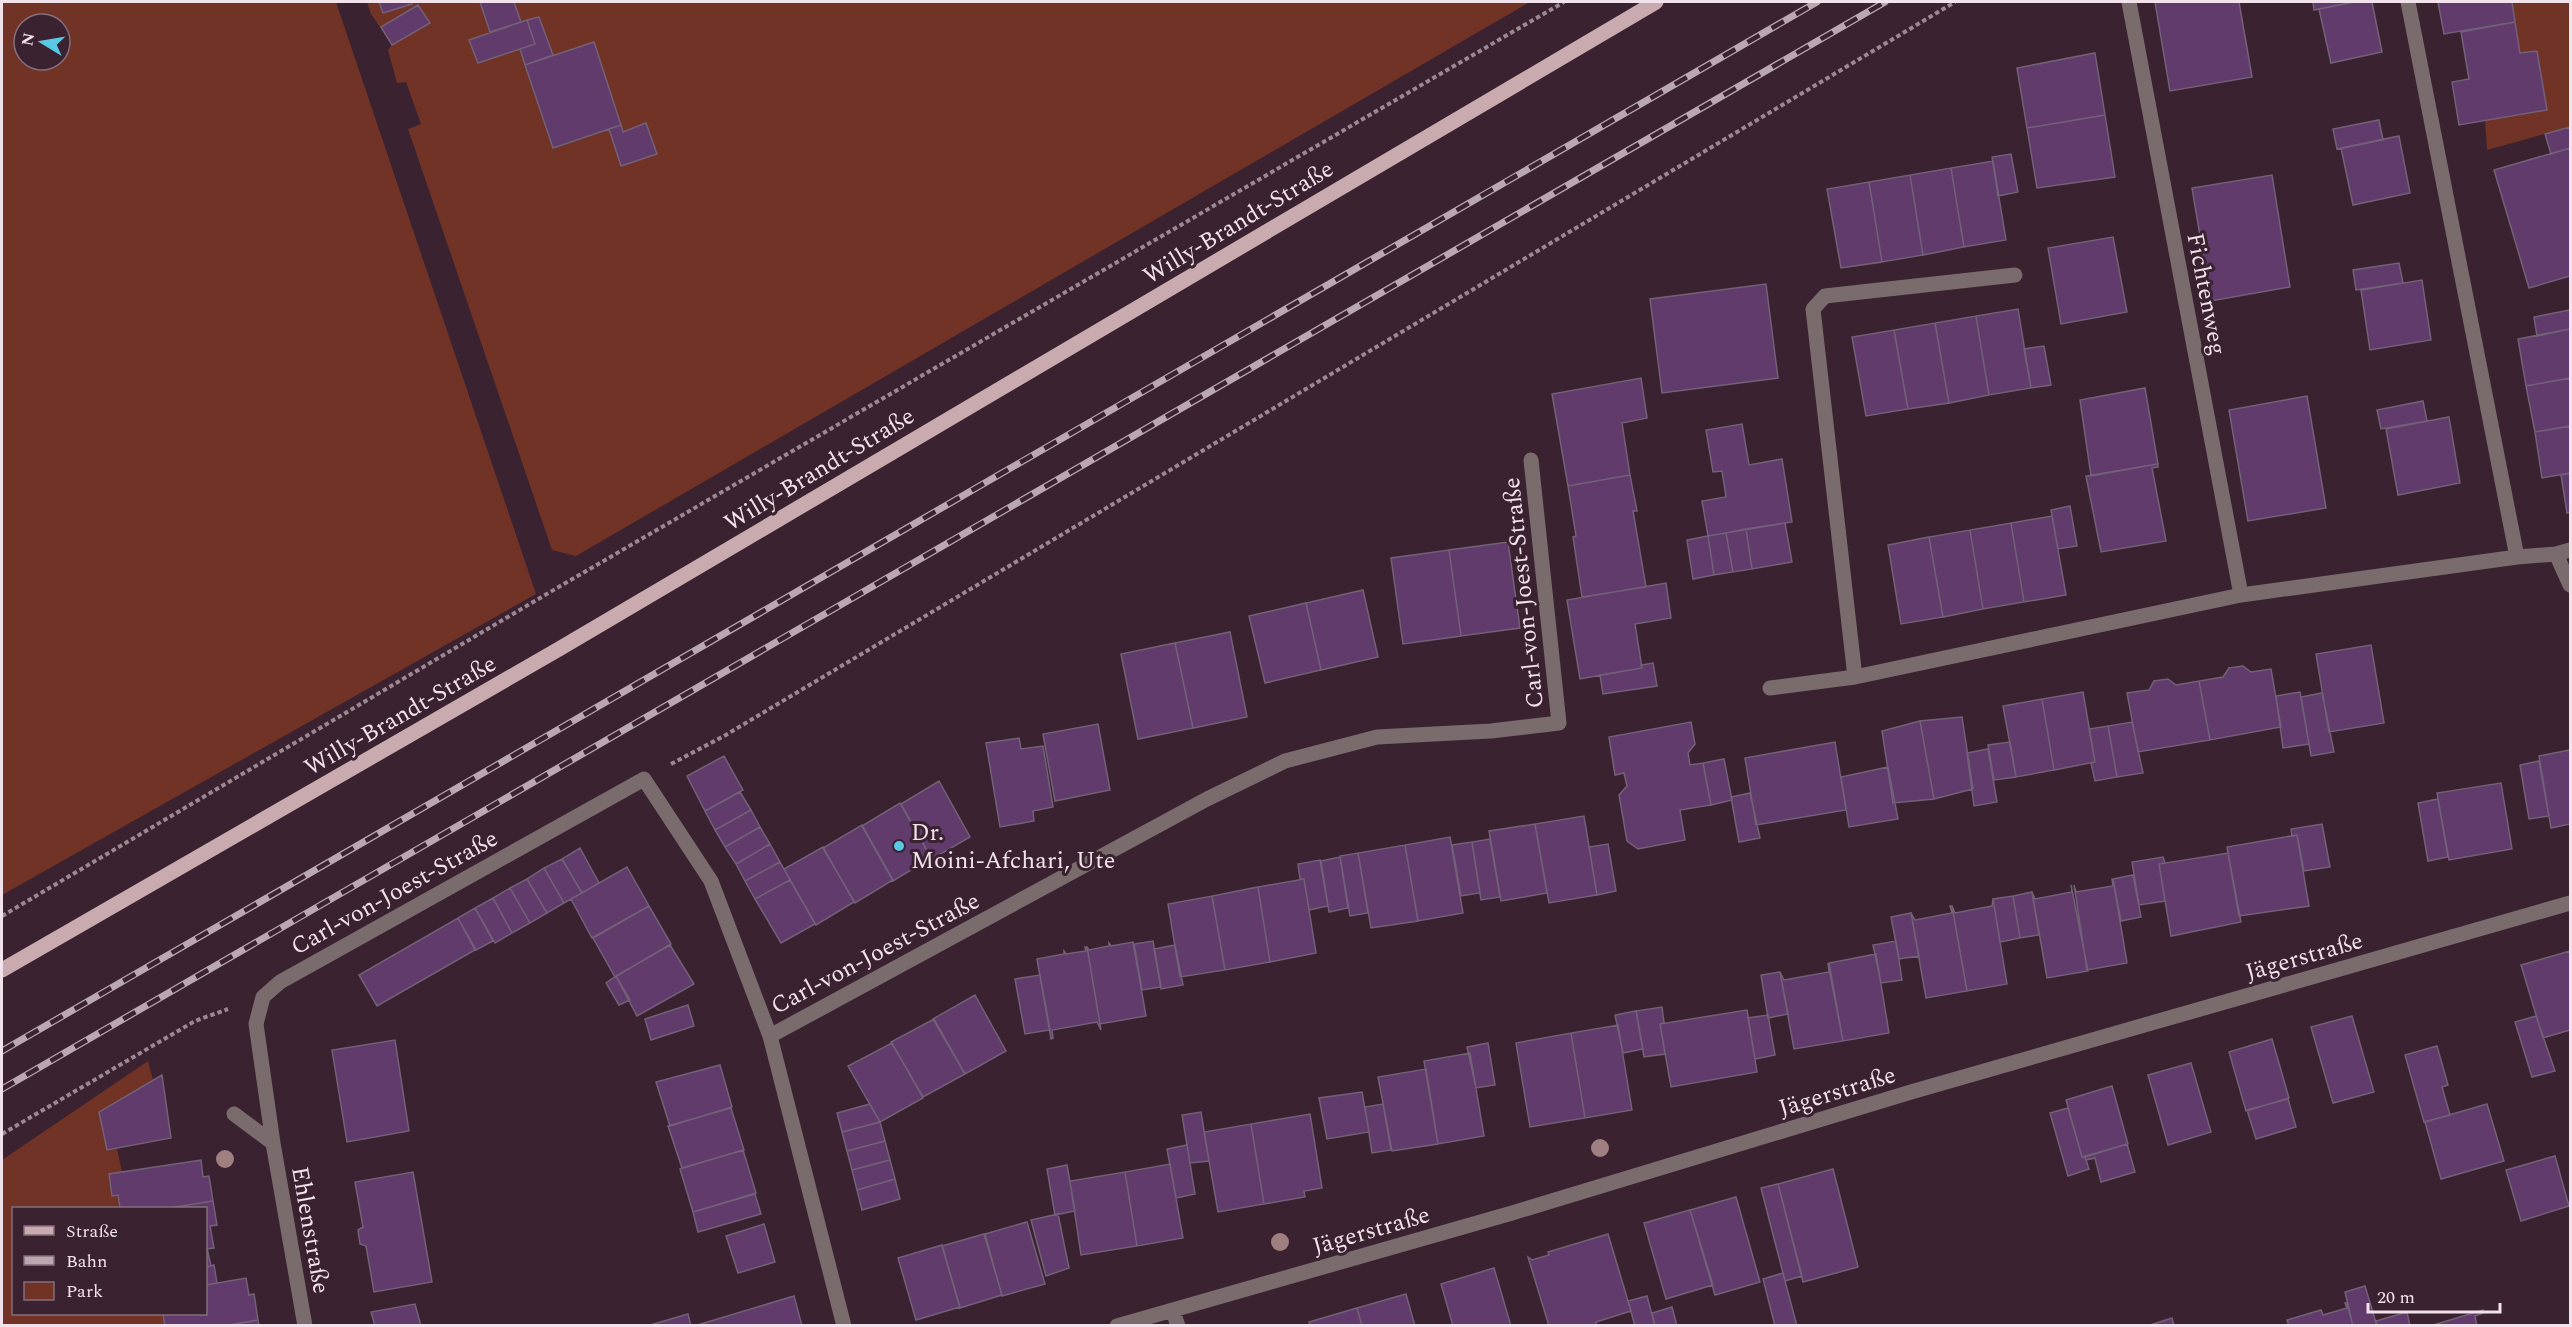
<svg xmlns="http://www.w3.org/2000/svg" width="2572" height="1327" font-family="Spectral,serif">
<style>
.green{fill:#703325;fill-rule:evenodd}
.building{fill:#613b6c;stroke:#736178;stroke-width:1.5}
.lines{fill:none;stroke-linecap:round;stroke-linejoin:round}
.path{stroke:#9b8893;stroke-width:4;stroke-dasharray:4.5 3;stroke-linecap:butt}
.minor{stroke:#7a6b6d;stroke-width:15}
.major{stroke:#c9abaf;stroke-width:15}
.rail-casing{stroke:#baa7b2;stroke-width:7}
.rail{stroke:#3a2230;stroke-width:4.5;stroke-dasharray:14;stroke-linecap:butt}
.tree{fill:#a07f80}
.poi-dot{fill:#59c8e4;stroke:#3a2230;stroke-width:2}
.labels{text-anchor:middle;stroke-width:6;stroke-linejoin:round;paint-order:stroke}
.street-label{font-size:24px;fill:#f2e2eb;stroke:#3a2230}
.poi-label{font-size:24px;fill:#f2e2eb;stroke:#3a2230;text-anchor:start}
</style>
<rect width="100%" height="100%" fill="#3a2230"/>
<path class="green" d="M2 2H336L536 594 2 895ZM24 24H60V60H24Z
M367 2H1530L576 556 552 550 408 129 421 124 406 82 397 83 388 50 392 45 371 14Z
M2512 2H2570V127L2487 150 2485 120 2546 109 2537 51 2520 53Z
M148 1061 153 1080 99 1112 107 1150 117 1149 122 1172 109 1174 112 1195H118L120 1208H14V1314H163L165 1325 2 1326V1160Z"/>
<path class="building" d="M379 2H411L412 4 383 13Z
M480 2H514L521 22 490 32Z
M2155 2H2239L2252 77 2170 91Z
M2313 2H2354L2314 10Z
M2354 2H2372L2382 52 2331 63 2319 9Z
M2438 2H2512L2515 22 2444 34Z
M418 5 430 23 392 45 381 27Z
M539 17 553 55 525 65 520 49 535 44 527 20Z
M527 20 535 44 478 63 469 40Z
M2515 22 2520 53 2537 51 2547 110 2459 125 2452 82 2469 79 2461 32Z
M594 42 621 125 553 148 525 65Z
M2095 53 2105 115 2027 128 2017 68Z
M2105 115 2115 177 2037 188 2027 128Z
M2379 120 2383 140 2337 149 2333 129Z
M646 123 657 154 621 166 609 129 621 125 623 132Z
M2570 127V148L2551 154 2545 134Z
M2399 136 2410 193 2353 205 2341 148Z
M2570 148V276L2529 288 2494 170Z
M2011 154 2018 192 1998 196 1992 157Z
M1993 161 2006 240 1964 247 1951 168Z
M1951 168 1964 247 1923 255 1910 175Z
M1910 175 1923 255 1882 262 1869 182Z
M2272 175 2290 287 2211 301 2192 188Z
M1869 182 1882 262 1841 268 1827 189Z
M2113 237 2127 312 2061 324 2048 248Z
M2399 263 2403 283 2356 290 2353 270Z
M2422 280 2431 340 2370 350 2361 290Z
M1766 284 1778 378 1662 393 1650 299Z
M2018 309 2031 388 1989 395 1976 316Z
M2570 310V329L2537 336 2534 317Z
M1976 316 1989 395 1949 403 1935 323Z
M1935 323 1949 403 1908 409 1894 330Z
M2570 329V378L2526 386 2518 339Z
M1894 330 1908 409 1866 416 1852 337Z
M2044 346 2051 385 2031 388 2024 349Z
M1641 378 1647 418 1622 423 1630 475 1568 486 1552 394Z
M2570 378V426L2535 432 2526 386Z
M2145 388 2158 464 2091 476 2080 400Z
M2307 396 2326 508 2248 521 2229 410Z
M2423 401 2427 421 2381 429 2377 410Z
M2449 417 2460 483 2398 495 2386 429Z
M1742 424 1749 465 1782 459 1792 522 1708 536 1702 501 1726 497 1722 471 1713 472 1706 430Z
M2570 426V473L2542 478 2535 432Z
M2158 464V467L2152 468 2166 541 2101 552 2086 476Z
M2570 473V512L2567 513 2561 475Z
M1630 475 1637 511H1633L1646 587 1582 597 1573 537 1576 536 1568 486Z
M2070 506 2077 546 2058 549 2051 510Z
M2052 516 2066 595 2024 602 2011 523Z
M1785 523 1792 562 1752 569 1746 529Z
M2011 523 2024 602 1983 609 1970 530Z
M1746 529 1752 569 1733 572 1726 533Z
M1970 530 1983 609 1943 617 1929 537Z
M1726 533 1733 572 1714 575 1708 536Z
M1708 536 1714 575 1693 579 1687 540Z
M1929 537 1943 617 1901 624 1888 545Z
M1508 542 1520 628 1461 636 1449 550Z
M1449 550 1461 636 1403 644 1391 558Z
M1666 583 1671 618 1635 624 1642 668 1580 679 1567 600Z
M1363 590 1378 657 1321 670 1306 603Z
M1306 603 1321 670 1265 683 1249 616Z
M1230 632 1247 717 1193 728 1175 643Z
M1175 643 1193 728 1138 739 1121 654Z
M2371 645 2384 723 2329 732 2316 654Z
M1653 663 1657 686 1603 694 1600 675 1642 668 1641 665Z
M2243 666 2251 672 2271 669 2281 727 2210 740 2199 681 2223 677 2229 668Z
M2168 679 2176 685 2199 681 2210 740 2138 752 2127 693 2149 690 2154 681Z
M2083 692 2095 762 2054 770 2042 699Z
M2300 692 2309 744 2283 748 2276 696Z
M2322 693 2334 752 2311 756 2301 697Z
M2042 699 2054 770 2016 777 2003 706Z
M1962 717 1973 789 1934 799 1920 721Z
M1920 721 1934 799 1893 803 1882 731Z
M1691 722 1695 744 1688 753 1690 765 1703 763 1711 805 1680 810 1685 840 1638 849 1627 841 1619 795 1627 786 1624 773 1615 775 1609 737Z
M2132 722 2143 773 2117 777 2108 726Z
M1098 724 1110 790 1055 801 1043 734Z
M2108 726 2117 777 2095 781 2091 763 2095 762 2089 729Z
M1019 738 1021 749 1043 746 1053 807 1033 811 1034 821 1000 827 986 743Z
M1835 742 1846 810 1756 825 1745 758Z
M2010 742 2016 777 1994 780 1988 745Z
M1988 749 1997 802 1974 806 1967 753Z
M2570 750V824L2551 828 2539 756Z
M724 756 743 790 705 811 687 776Z
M1724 759 1732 800 1711 805 1703 763Z
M2539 761 2549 816 2529 819 2520 765Z
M1888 767 1898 819 1849 827 1841 777Z
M939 781 970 837 932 859 901 804Z
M2501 783 2512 849 2449 860 2437 793Z
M740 792 751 810 715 830 705 811Z
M1750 793 1760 838 1739 842 1731 797Z
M2438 799 2448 857 2428 861 2418 803Z
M900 803 931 858 893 881 862 826Z
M751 810 760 827 725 847 715 830Z
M1584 816 1597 895 1549 903 1535 824Z
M1535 824 1547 893 1501 901 1489 831Z
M2322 824 2330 867 2304 871 2297 835 2292 836 2291 829Z
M862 825 893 880 855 903 823 848Z
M760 827 770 844 736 864 725 847Z
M2297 835 2309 906 2239 916 2227 847Z
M1450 837 1463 913 1418 921 1405 845Z
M1490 839 1500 897 1481 900 1472 842Z
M1472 842 1480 893 1461 896 1452 845Z
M770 844 780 862 745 881 736 864Z
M1608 844 1616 891 1597 895 1589 847Z
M1405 845 1418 921 1371 928 1358 853Z
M823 847 854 902 816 925 784 869Z
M580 848 599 883 582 893 562 859Z
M1358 853 1368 913 1350 916 1340 856Z
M2228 853 2241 922 2171 936 2159 864Z
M1340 857 1348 908 1329 912 1321 861Z
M2163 857 2165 863 2159 864 2165 901 2139 905 2132 862Z
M562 859 582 893 564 903 544 868Z
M1320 860 1328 906 1309 910 1304 879H1300L1298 864Z
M780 862 790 880 755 899 745 881Z
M627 867 649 906 592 938 571 899Z
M544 868 564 903 547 913 527 879Z
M2133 875 2141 917 2121 921 2113 879Z
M527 879 547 913 530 923 510 888Z
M1304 879 1316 953 1270 962 1258 887Z
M2112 879H2113L2127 963 2087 970 2074 885 2076 892 2113 886Z
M790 880 815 924 781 943 755 899Z
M2071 885 2088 971 2047 978 2032 892 2035 899 2072 892Z
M1258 887 1270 962 1225 970 1212 896Z
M510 888 530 923 512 933 493 898Z
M2032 892 2039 935 2020 938 2013 896Z
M1212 896 1225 970 1180 977 1168 904Z
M2013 896 2020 938 2000 942 1993 899Z
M493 898 512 933 495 943 475 908Z
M1993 899 2007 984 1967 991 1952 906 1955 913 1992 906Z
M649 906 671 944 615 977 593 938Z
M1950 906H1952L1967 991 1926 998 1911 913 1915 920 1952 913Z
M475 908 493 941 476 950 458 918Z
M1911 913 1919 956 1899 959 1891 917Z
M458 918 475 950 377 1006 359 975Z
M1153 941 1161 987 1142 990 1134 944Z
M1896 941 1902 980 1881 983 1873 945Z
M1133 942 1146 1016 1100 1024 1087 947 1089 950 1109 946V943L1111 946Z
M670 945 694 984 637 1016 616 976Z
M1175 945 1183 985 1161 989 1154 949Z
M1085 947H1087L1101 1030 1097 1022 1052 1030 1053 1038 1051 1039 1037 959 1064 954V951L1066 954 1086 951Z
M2570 951V1030L2543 1038 2521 965Z
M1876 954 1889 1033 1843 1041 1829 963Z
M1828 963 1843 1041 1794 1049 1780 972 1784 980 1829 972Z
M1780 972 1788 1014 1768 1018 1761 975Z
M1040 975 1050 1030 1025 1034 1015 979Z
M616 976 630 1000 619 1005 606 983Z
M975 995 1006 1051 965 1074 933 1019Z
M688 1005 694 1026 651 1040 645 1019Z
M1662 1007 1664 1023 1660 1024 1665 1054 1644 1057 1636 1011Z
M1747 1010 1757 1072 1671 1087 1660 1024Z
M1636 1011 1643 1049 1623 1053 1615 1015Z
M1768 1015 1775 1055 1755 1059 1748 1018Z
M2352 1016 2374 1092 2333 1103 2311 1027Z
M2536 1016 2555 1071 2532 1077 2515 1022Z
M934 1019 965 1074 923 1097 891 1042Z
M1618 1025 1632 1110 1585 1118 1571 1033Z
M1571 1033 1585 1118 1530 1127 1516 1043Z
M2272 1039 2289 1098 2246 1111 2229 1052Z
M395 1040 409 1131 347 1142 332 1050Z
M892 1043 923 1098 880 1122 848 1066Z
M1488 1043 1495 1085 1476 1088 1467 1047Z
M2437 1046 2448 1085 2442 1087 2450 1115 2424 1122 2405 1055Z
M1470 1053 1484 1136 1438 1144 1424 1061Z
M2191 1063 2211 1132 2168 1145 2148 1075Z
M720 1065 732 1107 670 1126 656 1082Z
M1426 1069 1438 1144 1392 1151 1378 1077Z
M162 1075 171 1138 107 1150 99 1112Z
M2112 1086 2128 1144 2082 1157 2066 1100Z
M1362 1092 1369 1132 1327 1139 1319 1098Z
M2288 1099 2296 1127 2256 1139 2247 1110Z
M870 1104 880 1122 842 1132 837 1113Z
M1383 1104 1391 1150 1372 1153 1365 1107Z
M2487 1104 2504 1161 2441 1179 2425 1122Z
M731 1108 744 1150 682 1168 668 1126Z
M2068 1108 2082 1157H2085L2089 1169 2068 1176 2050 1113Z
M1201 1112 1209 1161 1190 1163 1182 1115Z
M1310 1114 1322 1188 1304 1191 1305 1197 1264 1204 1251 1124Z
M880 1122 885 1141 847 1151 842 1132Z
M1251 1124 1264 1204 1218 1212 1204 1132Z
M885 1141 890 1160 852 1170 847 1151Z
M2127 1144 2135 1172 2101 1182 2095 1158 2086 1160 2085 1157Z
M1187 1145 1195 1194 1176 1198 1167 1149Z
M743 1150 756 1193 693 1212 680 1169Z
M2555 1156 2569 1206 2521 1221 2506 1170Z
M201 1160 203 1177 209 1176 213 1201 169 1208H120L118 1195 112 1196 109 1174Z
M890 1160 895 1179 857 1190 852 1170Z
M1170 1164 1183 1238 1137 1246 1125 1172Z
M1067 1165 1075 1211 1055 1215 1047 1169Z
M1833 1169 1858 1267 1803 1282 1778 1184Z
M413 1172 432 1282 374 1292 366 1246 360 1244 358 1230 363 1227 355 1182Z
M1125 1172 1137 1246 1081 1255 1070 1181Z
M895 1179 900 1199 862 1210 857 1190Z
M1778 1184 1802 1276 1785 1281 1761 1188Z
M755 1194 761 1214 698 1232 693 1212Z
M1736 1197 1760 1282 1715 1295 1690 1210Z
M213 1201 217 1225 210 1226 214 1248 206 1249V1208H169Z
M1690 1210 1713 1285 1666 1299 1644 1223Z
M1058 1214 1069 1268 1046 1276 1031 1220Z
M1027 1222 1045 1284 1002 1296 985 1234Z
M764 1224 775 1262 738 1273 726 1236Z
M984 1234 1002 1295 960 1308 942 1246Z
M1608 1234 1631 1311 1596 1322 1597 1326H1549L1528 1257 1532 1260 1549 1255 1548 1252Z
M942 1245 960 1307 916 1320 898 1258Z
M207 1248 211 1266 206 1267V1249Z
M214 1265 217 1283 206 1285V1267Z
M1494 1268 1511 1326H1453L1441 1284Z
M1783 1273 1785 1281 1797 1326H1775L1763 1279Z
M246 1278 249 1295 254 1294 258 1320 223 1326H165L163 1314H206V1285Z
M2365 1286 2377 1326H2353L2345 1292Z
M1406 1294 1415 1326H1362L1357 1308Z
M794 1296 802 1326H694Z
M1647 1296 1655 1326H1635L1628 1301Z
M2345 1303H2347L2353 1326H2289L2287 1320 2321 1310 2323 1315 2347 1308Z
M415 1304 421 1326H375L371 1312Z
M1672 1307 1677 1326H1655L1652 1313Z
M1357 1308 1362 1326H1310L1309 1322Z
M2483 1310V1313L2475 1316 2477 1326H2430Z
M2407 1312 2410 1326H2377L2376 1321Z
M688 1314 691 1326H650V1325Z
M2172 1318 2174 1326H2147Z
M258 1320 259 1326H223L248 1322Z"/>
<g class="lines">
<path class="path" d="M671 764 724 736 1955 2
M2 916 545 595 1564 2
M2 1134 195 1021 228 1009"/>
<path class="minor" d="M2129 2 2241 595
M2408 2 2517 557
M2556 554 2570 585
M1855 677 1813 309 1825 296 2015 275
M1770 688 1855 677 2241 595 2517 557 2556 554 2570 550
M770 1036 1207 799 1285 761 1377 737 1491 731 1559 723 1531 460
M234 1114 273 1143 305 1326
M273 1143 256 1024 263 997 280 982 644 779 711 881 770 1036 844 1326
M1173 1311 1178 1326
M1117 1326 1512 1213 1911 1092 2570 903"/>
<path class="major" d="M2 970 559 649 1656 2"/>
<defs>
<path id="rail" d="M2 1051 1817 2
M2 1089 1885 2"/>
</defs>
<use href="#rail" class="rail-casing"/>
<use href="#rail" class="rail"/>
</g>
<g class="tree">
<circle cx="1600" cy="1148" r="9"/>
<circle cx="225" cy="1159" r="9"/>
<circle cx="1280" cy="1242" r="9"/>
</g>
<circle class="poi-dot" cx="899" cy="846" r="6"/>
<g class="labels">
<g class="street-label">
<text transform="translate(1238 222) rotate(-31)" y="8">Willy-Brandt-Straße</text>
<text transform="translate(2207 294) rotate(79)" y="8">Fichtenweg</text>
<text transform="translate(819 469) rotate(-31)" y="8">Willy-Brandt-Straße</text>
<text transform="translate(1523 593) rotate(-96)" y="8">Carl-von-Joest-Straße</text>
<text transform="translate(400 715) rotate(-30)" y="8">Willy-Brandt-Straße</text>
<text transform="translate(394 892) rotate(-29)" y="8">Carl-von-Joest-Straße</text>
<text transform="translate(875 953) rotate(-28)" y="8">Carl-von-Joest-Straße</text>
<text transform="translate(2304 956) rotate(-16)" y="8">Jägerstraße</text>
<text transform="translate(1837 1091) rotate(-17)" y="8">Jägerstraße</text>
<text transform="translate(311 1230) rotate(80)" y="8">Ehlenstraße</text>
<text transform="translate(1371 1230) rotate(-16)" y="8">Jägerstraße</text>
</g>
<g class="poi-label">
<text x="911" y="840">Dr.<tspan x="911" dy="28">Moini-Afchari, Ute</tspan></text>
</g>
</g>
<rect width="2572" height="1327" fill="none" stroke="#f2e2eb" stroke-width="6"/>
<rect x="12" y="1207" width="195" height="108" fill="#3a2230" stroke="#846f7b" stroke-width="1.5"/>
<rect x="24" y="1226" width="30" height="9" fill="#c9abaf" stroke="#846f7b" stroke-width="1.5"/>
<text x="66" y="1237" font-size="18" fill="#f2e2eb">Straße</text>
<rect x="24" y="1256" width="30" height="9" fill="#baa7b2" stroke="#846f7b" stroke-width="1.5"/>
<text x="66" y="1267" font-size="18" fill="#f2e2eb">Bahn</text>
<rect x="24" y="1282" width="30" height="18" fill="#703325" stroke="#846f7b" stroke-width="1.5"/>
<text x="66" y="1297" font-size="18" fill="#f2e2eb">Park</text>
<g transform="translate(42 42) rotate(281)"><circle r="28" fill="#3a2230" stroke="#846f7b" stroke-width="1.5"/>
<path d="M0-4.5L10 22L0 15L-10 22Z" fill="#59c8e4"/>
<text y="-9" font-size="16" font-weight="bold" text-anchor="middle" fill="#f2e2eb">N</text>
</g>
<path d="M2368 1303v9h132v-9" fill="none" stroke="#f2e2eb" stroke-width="3"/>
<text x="2377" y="1303" font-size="18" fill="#f2e2eb" stroke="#3a2230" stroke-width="4.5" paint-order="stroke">20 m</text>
</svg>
